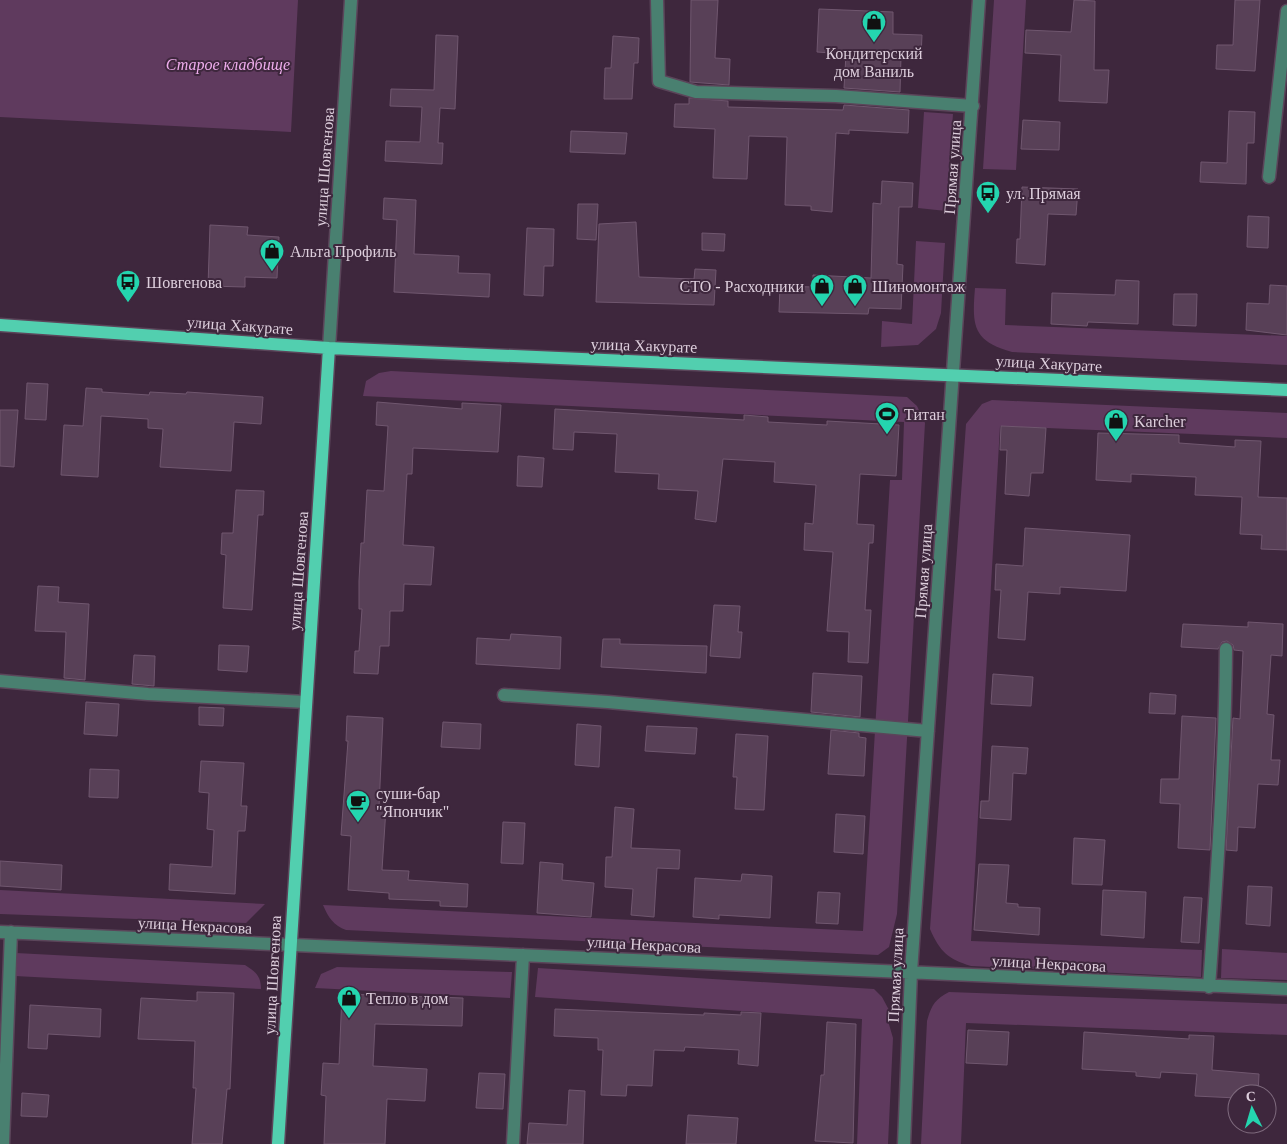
<svg xmlns="http://www.w3.org/2000/svg" width="1287" height="1144" font-family="'Times New Roman',serif">
<style>
.green{fill:#5f3a5e}
.building{fill:#584057;stroke:#70576f}
.lines{fill:none;stroke-linecap:round;stroke-linejoin:round}
.minor-casing{stroke:#5b455a;stroke-width:15}
.major-casing{stroke:#5b455a;stroke-width:15}
.minor{stroke:#498070;stroke-width:12}
.major{stroke:#52cfaf;stroke-width:12}
.labels{text-anchor:middle;stroke-width:4;stroke-linejoin:round;paint-order:stroke}
.poi-label{font-size:16px;fill:#ddcedc;stroke:#3e273d;text-anchor:start}
.park-label{font-size:16px;font-style:italic;fill:#efaded;stroke:#3e273d}
.street-label{font-size:16px;fill:#ddcedc;stroke:#3e273d}
</style>
<rect width="100%" height="100%" fill="#3e273d"/>
<path class="green" d="M0 0H298L291 132 0 117Z
M994 0H1026L1016 170 983 169Z
M924 112 953 114 946 211 918 208Z
M916 241 945 243 941 313 936 329 918 345 881 347 882 321 912 324Z
M975 288 1006 289 1005 325 1287 336V365L1012 352C972 341 972 325 975 288Z
M391 371 907 397 917 406 925 423 897 914 889 947 878 955 346 930C334 926 328 917 323 905L863 931 890 480H902L904 422 363 396 366 381 379 373Z
M992 400 1287 413V438L1000 426 971 941 1202 950 1201 977 971 966C948 959 940 952 930 929L966 424 982 404Z
M0 890 265 904 246 923 0 914Z
M1222 949 1287 953V980L1221 978Z
M16 953 245 965C256 972 261 976 261 989L15 976Z
M337 967 512 972 510 998 315 988 321 974Z
M538 968 874 989 882 997 889 1010 888 1021 893 1038 888 1144H857L862 1019 535 997Z
M949 992 1287 1004V1035L966 1023 961 1144H921L927 1021C931 1006 935 999 949 992Z"/>
<path class="building" d="M691 0H718L715 58 730 59 729 85 690 82Z
M1074 0 1095 1 1094 70H1109L1107 103 1059 101 1061 55 1025 53 1026 30 1071 32Z
M1235 0H1260L1255 71 1216 69 1217 45H1233Z
M819 9 893 12V34L922 35 921 57 901 56 900 92 844 88 846 54 817 52Z
M436 35 458 36 455 109 440 108 438 143H443L442 164 385 161 386 141 420 142 422 107 390 106 391 89 434 90Z
M613 36 639 38 638 63H634L632 99H604L605 68H611Z
M689 98 728 101V107L843 110 844 105 909 110 908 133 849 130V134L836 133 832 212 811 210V206L785 205 787 137 749 136 747 179 713 178 715 129 674 127 675 104H689Z
M1229 111 1255 112 1254 143H1247L1246 184 1200 182 1201 162 1227 163Z
M1023 120 1060 122 1059 150 1021 149Z
M571 131 627 133 625 154 570 152Z
M882 181 913 183 912 207H899L897 264 903 265 901 309 869 308 868 314 779 312 780 286 813 287V275L871 278 873 203 881 204Z
M1022 187 1078 189 1076 215 1048 214 1045 265 1016 263 1017 239H1020Z
M384 198 416 200 414 254 459 256 458 273 490 274 489 297 394 292 397 220 383 219Z
M578 204H598L596 240 577 239Z
M1248 216 1269 217 1268 248 1247 247Z
M636 222 639 277 694 279 695 269 716 270 714 305 596 302 599 224Z
M210 225 248 227 247 235 279 237 277 278 245 277V287L208 286Z
M527 228 554 229 553 266H544L543 296 524 295Z
M702 233 725 234 724 251 702 250Z
M1116 280 1139 281 1138 324 1088 322 1087 326 1051 324 1052 293 1115 295Z
M1270 285 1287 286V335L1246 330 1247 303 1269 304Z
M1174 294H1197L1196 326 1173 325Z
M27 383 48 384 46 420 25 419Z
M86 388 102 389V392L149 395 150 392 186 394 187 392 263 397 261 424 234 422 231 471 160 467 163 429 148 428V419L101 416 98 477 61 475 64 425 83 426Z
M377 402 462 409V403L501 405 498 452 413 448 412 474H407L403 545 434 547 431 585 404 584 403 611H390L389 646H380L378 674 354 673 355 651H359L362 609H359V581L361 543H364L367 490 384 491 388 426 376 425Z
M555 409 744 420V415L768 417V422L827 425V421L899 425 896 476 860 474 857 524 874 525 873 543H869L865 610H871L868 663 848 662 849 632 827 631 833 552 804 550 805 523 813 524 816 485 774 482 775 462 723 459 716 522 695 519 698 491 658 489 659 474 615 472 617 434 574 432 573 450 553 449Z
M0 410H18L14 467 0 466Z
M1001 426 1046 428 1043 473H1031L1029 496 1005 494 1007 450H1000Z
M1098 433 1179 435V443L1235 447V440L1261 441 1258 497 1287 498V550L1261 549 1262 535 1240 534 1242 497 1195 495 1196 477 1131 474V482L1096 480Z
M518 456 544 458 542 487 517 486Z
M236 490 264 491 263 515H258L252 610 223 608 226 555 221 554 222 533H233Z
M1025 528 1130 535 1126 591 1060 587V594L1028 592 1025 640 998 638 1001 590H995L996 564 1023 566Z
M38 586 59 587 58 602 89 604 85 680 64 678 66 632 35 631Z
M714 605 740 606 738 632H742L740 658 710 656Z
M1248 622 1283 624 1282 656 1271 655 1267 714 1274 715 1271 760H1280L1278 785 1258 784 1255 828 1238 827 1237 851 1226 850 1233 718 1240 719 1243 651 1234 650 1233 645 1227 641 1222 642 1218 649 1181 647 1183 624 1248 627Z
M511 634 561 637 560 669 476 664 477 638 510 640Z
M603 639H620V644L707 646 706 673 601 667Z
M219 645 249 646 247 672 218 670Z
M134 655 155 656 154 686 132 684Z
M813 673 862 676 860 717 811 712Z
M993 674 1033 677 1031 706 991 704Z
M1150 693 1176 695 1175 714 1149 713Z
M86 702 119 704 117 736 84 734Z
M199 707 224 708 223 726 199 725Z
M347 716 383 718 379 807 386 808 382 870 409 871 408 880 468 884 467 907 440 906V901L389 899V893L348 890 351 836 341 835 348 741H346Z
M1182 716 1216 718 1210 850 1178 848 1180 804 1160 803 1161 779H1179Z
M443 722 481 724 480 749 441 747Z
M577 724 601 726 599 767 575 765Z
M647 726 697 728 695 754 645 751Z
M831 730 859 733V737L866 738 864 776 828 774Z
M736 734 768 736 764 810 735 809 737 777H733Z
M992 746 1028 748 1026 774 1013 773 1011 820 980 818 981 801H989Z
M201 761 244 763 241 806H247L245 831H238L235 894 169 890 170 864 212 867 214 830 207 829 209 793 199 792Z
M90 769 119 770 118 798 89 797Z
M615 807 634 809 631 848 680 850 679 869 657 868 654 917 631 915 633 889 605 887 606 857H612Z
M836 814 865 816 863 854 834 852Z
M503 822 525 823 523 864 501 863Z
M1074 838 1105 840 1102 885 1072 884Z
M0 861 62 865 61 890 0 886Z
M540 862 563 864 562 880 594 883 591 917 537 913Z
M979 864 1009 865 1006 903 1018 904V907L1040 908 1039 935 974 930Z
M742 874 772 876 770 918 719 915V919L693 917 695 878 741 881Z
M1248 886 1272 887 1270 926 1246 924Z
M1103 890 1146 892 1144 938 1101 935Z
M818 892 840 893 838 924 816 923Z
M1184 897 1202 898 1199 943 1181 942Z
M197 992 234 993 230 1089H227L222 1144H192L196 1088H193L195 1041 138 1039 141 998 197 1001Z
M342 994 463 998 462 1026 375 1024 373 1066 427 1069 425 1101 387 1099 385 1144H324L326 1096 321 1095 323 1063 339 1064Z
M30 1005 101 1009 100 1037 48 1034 47 1049 28 1048Z
M555 1009 704 1015V1013L741 1015V1012L761 1013 758 1066 738 1064 739 1050 685 1047 684 1051 654 1050 652 1086 627 1085 626 1096 601 1095 603 1050H598V1038L554 1036Z
M827 1022 856 1024 853 1143 815 1141 821 1075H824Z
M968 1030 1009 1032 1007 1065 966 1063Z
M1084 1032 1189 1039V1035L1214 1036 1212 1070 1259 1074 1258 1094H1237V1098L1195 1096 1197 1074 1161 1072 1160 1078 1136 1076V1072L1082 1069Z
M479 1073 505 1074 503 1109 476 1108Z
M569 1090 585 1091 583 1144H527L529 1123 567 1125Z
M22 1093 49 1095 47 1117 21 1116Z
M688 1115 738 1118 736 1144H686Z"/>
<g class="lines">
<defs>
<path id="minor" d="M657 0 659 81 696 92 836 96 973 106
M1269 177 1287 11
M329 348 351 0
M0 681 148 694 306 702
M504 695 608 702 928 731
M0 932 1287 989
M1209 987C1217 874 1225 762 1226 649
M3 1144 11 932
M513 1144 523 955
M904 1144 911 972 979 0"/>
<path id="major" d="M0 325 329 348 1287 390
M278 1144 329 348"/>
</defs>
<use href="#minor" class="minor-casing"/>
<use href="#major" class="major-casing"/>
<use href="#minor" class="minor"/>
<use href="#major" class="major"/>
</g>
<defs>
<symbol id="shop-pin" viewBox="-11 -11 22 30"><path d="M0 17L-7.5 6A9.5 9.5 0 1 1 7.5 6Z" fill="#24d5af" stroke="#3e273d"/><path d="M-5-2.5h2.3a2.7 3.5 0 0 1 5.4 0H5L5.5 6h-11ZM-1.5-2.5h3a1.5 2.3 0 0 0-3 0Z" fill="#111"/></symbol>
<symbol id="bus-pin" viewBox="-11 -11 22 30"><path d="M0 17L-7.5 6A9.5 9.5 0 1 1 7.5 6Z" fill="#24d5af" stroke="#3e273d"/><path d="M-5-6H5V4H4V6H2V4H-2V6H-4V4H-5ZM-3.5-4V0h7V-4ZM-3.5 1.2v1.5H-2V1.2ZM2 1.2v1.5H3.5V1.2Z" fill="#111"/></symbol>
<symbol id="stadium-pin" viewBox="-11 -11 22 30"><path d="M0 17L-7.5 6A9.5 9.5 0 1 1 7.5 6Z" fill="#24d5af" stroke="#3e273d"/><path d="M0-5a6.5 5 0 1 0 0 10a6.5 5 0 1 0 0-10ZM-3.5-1.8h7v3.6h-7Z" fill="#111"/></symbol>
<symbol id="cafe-pin" viewBox="-11 -11 22 30"><path d="M0 17L-7.5 6A9.5 9.5 0 1 1 7.5 6Z" fill="#24d5af" stroke="#3e273d"/><path d="M-5.5-4.5H6V0H3Q3 3.5 0 3.5H-2.5Q-5.5 3.5-5.5 0ZM3-3.2v2h1.7v-2ZM-6 4.5H4V6H-6Z" fill="#111"/></symbol>
</defs>
<g fill-rule="evenodd">
<use href="#shop-pin" x="860" y="8" width="28" height="38"/>
<use href="#bus-pin" x="974" y="179" width="28" height="38"/>
<use href="#shop-pin" x="258" y="237" width="28" height="38"/>
<use href="#bus-pin" x="114" y="268" width="28" height="38"/>
<use href="#shop-pin" x="808" y="272" width="28" height="38"/>
<use href="#shop-pin" x="841" y="272" width="28" height="38"/>
<use href="#stadium-pin" x="873" y="400" width="28" height="38"/>
<use href="#shop-pin" x="1102" y="407" width="28" height="38"/>
<use href="#cafe-pin" x="344" y="788" width="28" height="38"/>
<use href="#shop-pin" x="335" y="984" width="28" height="38"/>
</g>
<g class="labels">
<g class="poi-label">
<text x="874" y="59" text-anchor="middle">Кондитерский<tspan x="874" dy="18">дом Ваниль</tspan></text>
<text x="1006" y="199">ул. Прямая</text>
<text x="290" y="257">Альта Профиль</text>
<text x="146" y="288">Шовгенова</text>
<text x="804" y="292" text-anchor="end">СТО - Расходники</text>
<text x="872" y="292">Шиномонтаж</text>
<text x="904" y="420">Титан</text>
<text x="1134" y="427">Karcher</text>
<text x="376" y="799">суши-бар<tspan x="376" dy="18">"Япончик"</tspan></text>
<text x="366" y="1004">Тепло в дом</text>
</g>
<g class="park-label">
<text x="228" y="70">Старое кладбище</text>
</g>
<g class="street-label">
<text transform="translate(324 167) rotate(-86)" y="6">улица Шовгенова</text>
<text transform="translate(952 167) rotate(-86)" y="6">Прямая улица</text>
<text transform="translate(240 325) rotate(4)" y="6">улица Хакурате</text>
<text transform="translate(644 345) rotate(2)" y="6">улица Хакурате</text>
<text transform="translate(1049 363) rotate(3)" y="6">улица Хакурате</text>
<text transform="translate(298 571) rotate(-86)" y="6">улица Шовгенова</text>
<text transform="translate(923 571) rotate(-86)" y="6">Прямая улица</text>
<text transform="translate(195 925) rotate(3)" y="6">улица Некрасова</text>
<text transform="translate(644 944) rotate(3)" y="6">улица Некрасова</text>
<text transform="translate(1049 963) rotate(3)" y="6">улица Некрасова</text>
<text transform="translate(272 975) rotate(-87)" y="6">улица Шовгенова</text>
<text transform="translate(895 975) rotate(-87)" y="6">Прямая улица</text>
</g>
</g>
<g transform="translate(1252 1109) rotate(355)"><circle r="24" fill="#3e273d" stroke="#7e6a7d"/>
<path d="M0-4L9 19L0 12L-9 19Z" fill="#24d5af"/>
<text y="-8" font-size="14" font-weight="bold" text-anchor="middle" fill="#ddcedc">С</text>
</g>
</svg>
